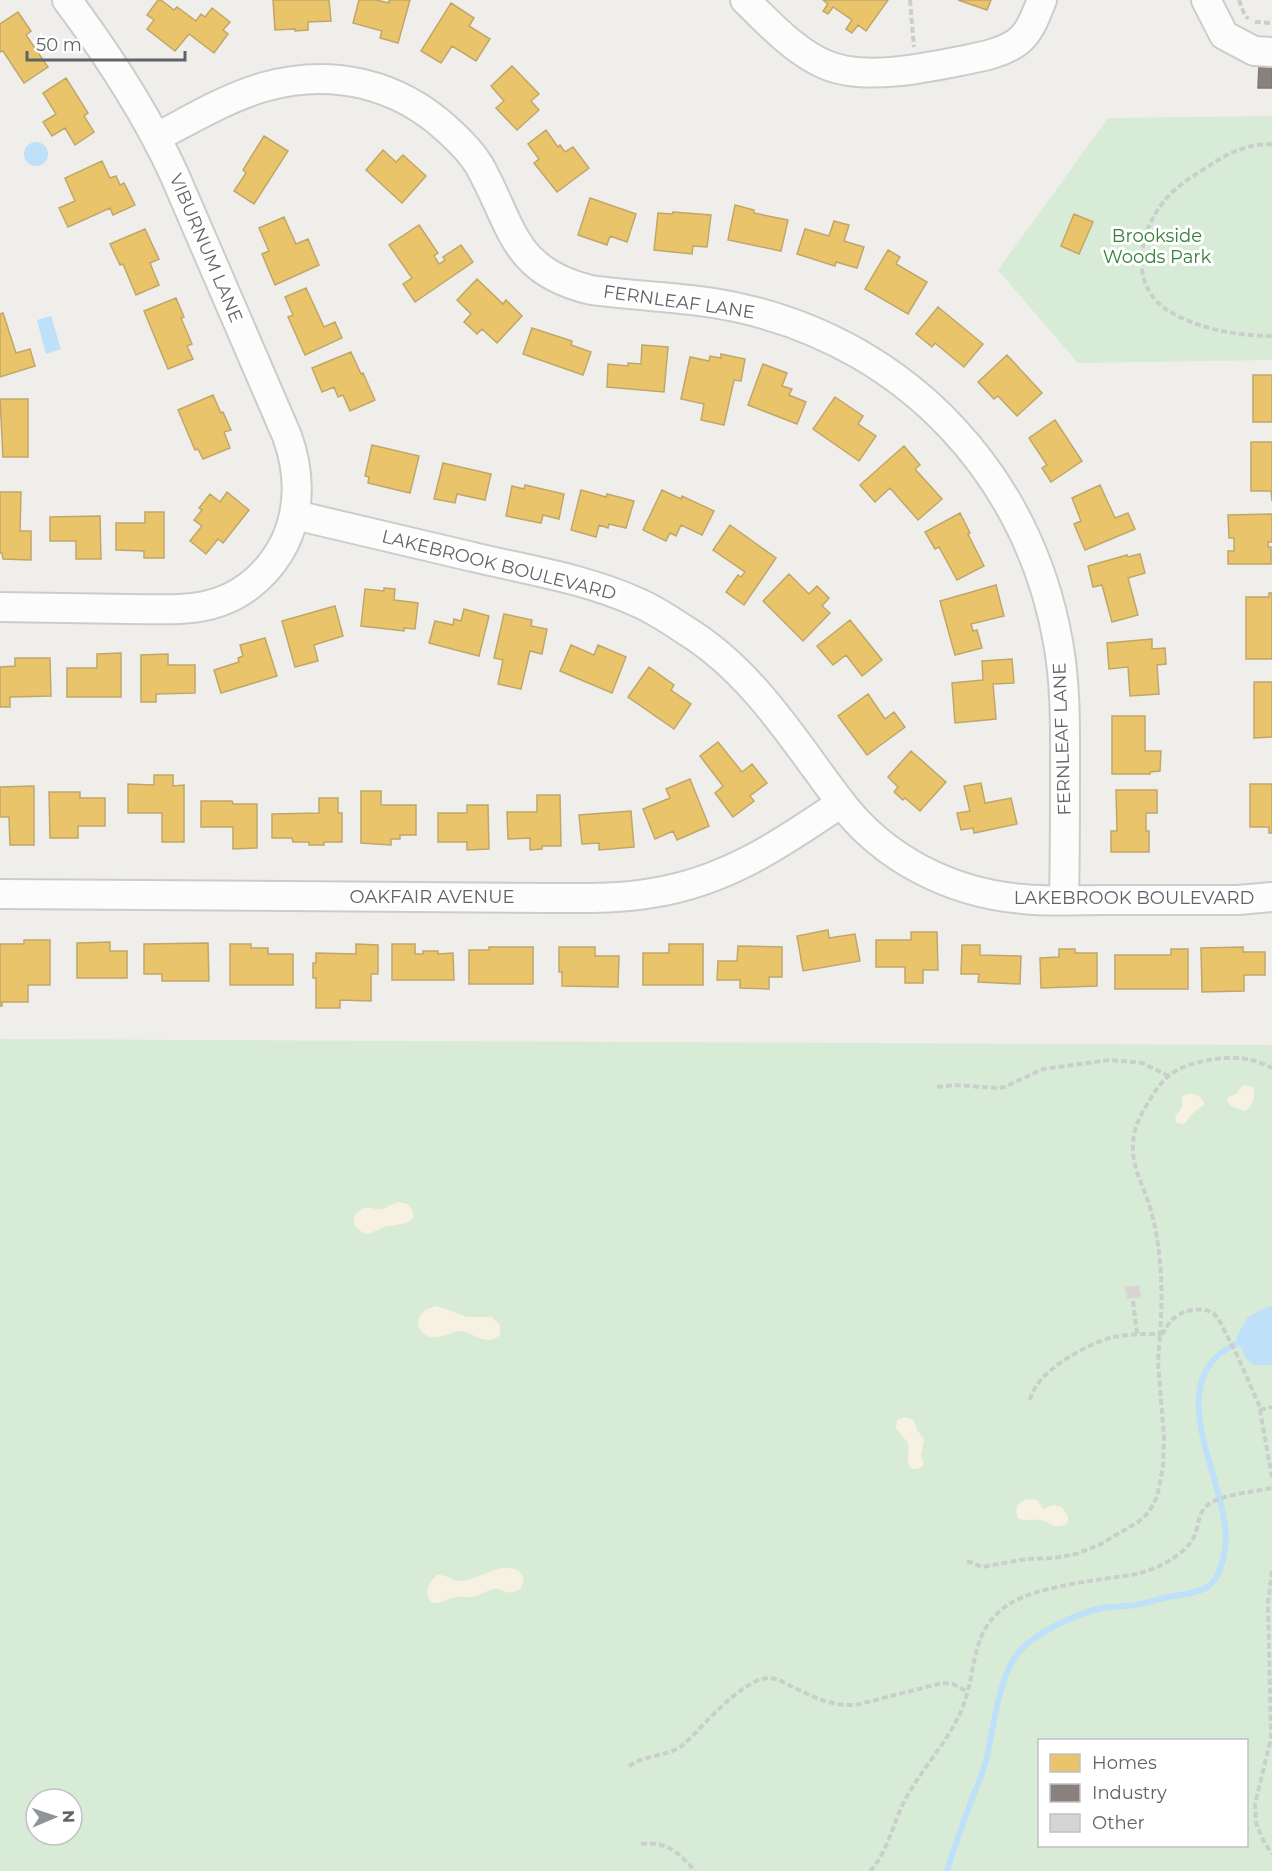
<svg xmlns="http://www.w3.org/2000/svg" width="1272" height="1871" font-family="Montserrat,sans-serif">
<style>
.green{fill:#d8ebd6;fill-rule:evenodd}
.sand{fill:#f6f1e1}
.water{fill:#bfe0f9}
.homes{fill:#e9c46a;stroke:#c0a769;stroke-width:1.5}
.industry{fill:#8a817c;stroke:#7d7876;stroke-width:1.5}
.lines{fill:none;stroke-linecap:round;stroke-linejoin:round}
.stream{stroke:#bfe0f9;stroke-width:6}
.building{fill:#d6d5d3;stroke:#deddd9;stroke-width:1.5}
.minor-casing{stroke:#cbcccc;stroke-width:32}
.path{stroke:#cacfcc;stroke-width:4;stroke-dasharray:6 3;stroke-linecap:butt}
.minor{stroke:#fdfcfc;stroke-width:28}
.labels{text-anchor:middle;stroke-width:6;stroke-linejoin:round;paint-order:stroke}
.park-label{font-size:18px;fill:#348238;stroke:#fff}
.street-label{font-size:18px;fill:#5f6368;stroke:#fff}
</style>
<rect width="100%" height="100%" fill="#efeeea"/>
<path class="green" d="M1272 116V360L1078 363 998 270 1108 118Z
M0 1039 1272 1045V1871H0ZM1040 1740H1246V1846H1040ZM36 1799H72V1835H36Z"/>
<path class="sand" d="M1243 1085 1253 1087C1256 1095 1253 1108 1244 1111L1230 1105 1227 1100 1228 1097 1236 1094Z
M1190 1093 1199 1096 1204 1102V1105L1194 1112 1184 1124 1177 1123 1175 1117 1182 1107V1096Z
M399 1202 408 1204 413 1211V1218L407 1223 384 1227 368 1234 363 1233 354 1225V1216C368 1200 373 1213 385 1208 390 1206 393 1203 399 1202Z
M437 1306 467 1317H492L500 1325V1335C487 1346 476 1335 463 1331 447 1331 429 1348 418 1326L419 1317 426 1309Z
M905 1417 914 1420 916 1428 924 1440 921 1456 924 1464 922 1467C902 1476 910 1454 908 1443L896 1428 897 1420Z
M1033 1499 1038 1501 1043 1509 1053 1505 1062 1507 1068 1516V1522C1057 1532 1051 1522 1040 1520 1033 1519 1028 1521 1019 1519L1016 1513 1017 1505 1024 1500Z
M503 1568C514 1568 522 1569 524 1581L520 1589C504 1598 505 1587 493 1589 487 1590 481 1595 475 1596 469 1599 463 1596 456 1597 447 1598 432 1611 428 1596 425 1587 432 1580 437 1575 447 1574 452 1581 461 1581 475 1580 489 1570 503 1568Z"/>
<path class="water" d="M24 154a12 12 0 1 1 24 0a12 12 0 1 1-24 0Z
M51 316 61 349 46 354 37 320Z
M1272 1306V1365H1254L1247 1360 1236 1338 1247 1318 1258 1311Z"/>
<path class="homes" d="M158 0H161L174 10 177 7 196 21 201 14 205 17 212 8 230 22 223 30 228 34 214 53 189 34 175 51 147 29 154 20 147 15Z
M273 0H329L331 21 308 22V30L295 31V29L275 30Z
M359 0H376L389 3V0H410L398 43 380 38 382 31 353 23Z
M823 0H888L866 31 858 25 852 33 846 29 852 20 833 7 828 14 823 11 828 4Z
M958 0H991L987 10Z
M451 3 474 18 469 26 490 39 476 61 452 46 441 63 421 51Z
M18 12 31 31 26 35 48 67 24 83 3 51 0 52V24Z
M512 66 539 94 531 101 539 110 517 130 496 108 504 101 491 86Z
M66 78 88 113 84 116 94 132 75 145 65 128 52 136 43 122 56 114 43 93Z
M546 130 558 147 560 145 565 152 573 147 589 168 557 192 534 163 539 159 528 144Z
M264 136 288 151 254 204 234 191 246 173 243 170Z
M383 150 396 162 403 155 426 176 402 203 366 170Z
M102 161 110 178 116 176 120 185 124 183 135 205 113 215 110 208 68 227 59 208 75 201 65 178Z
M590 198 636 214 627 242 610 236 607 245 578 235Z
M735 205 754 210V213L788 220 781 251 728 240Z
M673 212 711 215 707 247 693 246 692 254 654 250 658 213 672 214Z
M1074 214 1093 222 1079 254 1061 246Z
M284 217 296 244 308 239 319 265 275 285 262 254 269 251 259 228Z
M834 221 849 225 844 241 864 247 857 268 836 262 835 266 797 254 805 229 829 236Z
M419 225 438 253 434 256 439 264 445 260 443 257 461 245 473 262 415 302 403 284 412 278 389 245Z
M145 229 159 259 150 263 159 285 136 295 123 264 120 265 110 244Z
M888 250 900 257 896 264 927 282 908 314 865 289Z
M477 279 503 304 506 300 522 316 497 343 482 329 477 334 464 322 471 314 457 300Z
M306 288 324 327 335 322 342 338 305 355 288 317 293 315 285 297Z
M176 298 184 317 181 318 192 344 187 346 193 359 168 369 144 311Z
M938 307 983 344 964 367 935 343 932 347 916 334Z
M3 313 16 353 30 349 35 366 0 377V314Z
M532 328 572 341 571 345 591 352 583 375 523 354Z
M642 345 668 347 664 392 607 387 608 364 628 366V363L641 364Z
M351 352 361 374 363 373 375 400 350 411 343 395 338 397 334 387 322 392 312 368Z
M721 354 745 359 741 381 734 380 724 425 701 420 704 404 681 399 690 357 709 361 710 356 721 358Z
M1007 355 1042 393 1017 416 998 396 994 399 978 382Z
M763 364 787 373 782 386 792 389 789 395 806 402 797 424 748 405Z
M1253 375H1272V422H1253Z
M213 395 221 413 223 412 231 430 224 432 230 448 203 459 198 449 195 450 178 410Z
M835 397 863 416 858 424 876 436 859 461 813 429Z
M0 399H28V457H3Z
M1055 420 1082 461 1051 482 1042 468 1047 465 1029 438Z
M1251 442H1272V501L1271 491H1251Z
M372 445 419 456 410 493 368 483 369 477 365 476Z
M904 446 920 465 915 469 942 499 918 520 890 488 875 502 860 485Z
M443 463 491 474 485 500 457 494 455 503 434 499Z
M525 485 564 494 559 519 543 515 541 523 506 516 512 486 524 489Z
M1100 485 1115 518 1128 513 1135 529 1085 550 1074 524 1081 521 1072 498Z
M581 490 606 497 607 494 634 501 626 528 609 524 608 528 599 525 596 537 571 530Z
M662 490 681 499 682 496 714 511 702 535 681 525 676 536 670 533 666 541 643 530Z
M0 492H21L20 531H31V560L3 559 2 553H0Z
M227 492 249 510 223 543 218 539 206 554 190 541 202 526 194 520 202 510 199 508 210 494 220 502Z
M145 512H164V558H144V551L116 550V523H145Z
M960 513 970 533 968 534 984 566 957 580 939 547 935 549 925 532Z
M1272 514V542H1268V547H1271V564H1228V551H1234V538H1229L1228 515Z
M100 516 101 559H76V541H50V517Z
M730 525 776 558 744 605 726 592 738 575 741 577 745 572 713 550Z
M1140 554 1145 573 1128 578 1138 615 1112 622 1102 585 1093 587 1088 566 1127 555 1128 557Z
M789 574 809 594 817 586 829 598 822 606 830 613 803 641 763 601Z
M996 585 1004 616 971 624 973 631 977 630 982 648 955 655 940 601Z
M384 588 395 589 394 600 418 603 415 629 404 628V631L361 626 365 589 384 591Z
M1269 593H1272V659H1246V597H1269Z
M335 606 343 636 314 645 318 661 295 667 282 621Z
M464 609 489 616 479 656 429 643 435 621 453 625 454 619 461 621Z
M504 614 532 620 531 626 547 629 542 654 530 651 521 689 498 684 503 660 494 658Z
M850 620 882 660 862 676 846 655 833 665 817 646Z
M265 638 277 676 221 693 214 670 239 662 238 658 243 656 240 645Z
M1152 639V649L1165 648 1166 664 1157 665 1159 694 1130 696 1128 667 1109 669 1107 643Z
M571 645 594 655 598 645 626 657 612 693 560 671Z
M121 653V697H67V668H97V654Z
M168 654V665H195V693L156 694V702H141V655Z
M15 658H50L51 696 10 697V707H0V667L15 666Z
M1012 659 1014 683 993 684 996 719 955 723 952 683 983 680 982 661Z
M649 667 674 685 671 690 691 704 674 729 628 697Z
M1254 682H1272V737L1254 738Z
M868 694 885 719 894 712 905 727 867 755 838 716Z
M1112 716H1145V751H1161L1160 771 1150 772V774H1112Z
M718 742 742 772 752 764 767 783 750 796 754 801 733 817 715 793 723 786 700 756Z
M911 751 946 782 920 811 905 798 903 800 894 792 898 787 888 777Z
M154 775H173V786L184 785V842H162V813H128V784L154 785Z
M690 779 709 826 677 840 673 831 655 839 643 809 670 798 666 789Z
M981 783 985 803 1011 798 1017 824 974 833 973 828 961 830 957 813 970 811 964 786Z
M1250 784H1272V833H1269V827H1250Z
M34 786V845H10L9 817H0V787Z
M1116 790H1157V813H1146V831H1149V852H1111V831H1117Z
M361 791H381V805H416V835H400V839H391V845L361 843Z
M49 792H80V798H105V826H78V838H50Z
M537 795H560L561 846H542V849L530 850V838L508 839 507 812H537Z
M319 798H338V813H342V842H324V845H309V842H293L292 838H272V814L319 813Z
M201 801H232L233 804H257V848L233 849V827H201Z
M467 805H488L489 849 467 850V842H438V813H467Z
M631 811 634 847 599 850V843L582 844 579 815Z
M828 930 829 938 855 934 860 961 803 971 797 936Z
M911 932H937L938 970H923V983H905V967H876V940H911Z
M24 940H50V985H28V1002H2V1006H0V944H24Z
M110 942V951H127V978H77V943Z
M208 943 209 981H162V974H144V944Z
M230 944H251V948H268V954H293V985H230Z
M356 944 378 945V974H371V1001L340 1000V1008H316V978H313V963H316V953L356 954Z
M392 944H415V954H423V951H438V954L453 953 454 980H392Z
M669 944H703V985H643V953H669Z
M962 945H980V955L1021 956 1020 984 978 982 979 974H961Z
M738 946 782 947V977H769V989L740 988V980H717L718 961H737Z
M489 947H533V984H469V950H489Z
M559 947H595V956H619L618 987 562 986V972H559Z
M1243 947V952H1265V975H1244V991L1202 992 1201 948Z
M1059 949H1075V953H1097V986L1041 988 1040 958 1059 957Z
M1171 949H1188V989H1115V955H1171Z"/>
<path class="industry" d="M1259 66H1272V88H1258Z"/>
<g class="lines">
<path class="stream" d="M947 1871C954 1849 961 1828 969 1807 974 1792 981 1779 985 1764 994 1731 997 1678 1019 1652 1034 1634 1075 1614 1098 1609 1109 1606 1122 1607 1134 1605 1146 1604 1157 1599 1169 1597 1181 1594 1193 1594 1204 1589 1210 1586 1214 1581 1217 1576 1223 1564 1226 1550 1226 1536 1224 1473 1154 1371 1246 1340"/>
</g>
<path class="building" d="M1139 1285 1141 1297 1127 1299 1125 1287Z"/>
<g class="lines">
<defs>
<path id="minor" d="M745 0C769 23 793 50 824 64 861 81 921 69 960 61 979 57 1000 54 1016 43 1030 34 1036 14 1042 0
M1206 0 1224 35 1254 51 1272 52
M157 137C192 119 226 98 264 87 331 68 398 83 449 131 460 141 471 152 479 165 513 225 511 271 591 290 642 297 694 297 744 309 908 347 1029 476 1058 642 1066 685 1065 729 1065 773 1065 815 1065 858 1064 900
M295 515C355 529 414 543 473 557 528 570 587 579 639 603 655 610 670 620 685 630 752 671 793 739 839 800 883 859 951 893 1023 899 1050 902 1077 900 1104 900 1148 900 1193 900 1238 900L1272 897
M0 607C43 608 85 608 128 609 158 609 191 612 219 602 248 592 271 570 285 542 301 507 300 472 287 436L174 174C145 111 108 55 67 0
M0 894 551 898C584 898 618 899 652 893 725 882 781 844 841 803"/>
</defs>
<use href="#minor" class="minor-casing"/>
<path class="path" d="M910 0 914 47
M1239 0 1244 13 1248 19
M1255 22 1272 23
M1272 144C1241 145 1225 155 1201 171 1188 179 1175 188 1165 200 1141 228 1128 280 1163 307 1191 328 1238 336 1272 336
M1133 242 1143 243
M937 1087 954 1085 998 1088 1005 1087 1043 1069 1110 1060 1142 1063 1169 1076
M1133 1301 1137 1334
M1030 1400C1036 1371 1087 1344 1113 1337 1128 1334 1144 1334 1160 1334 1163 1293 1162 1250 1151 1211 1146 1190 1133 1171 1133 1150 1132 1132 1139 1117 1148 1103 1154 1092 1161 1082 1171 1074 1188 1061 1230 1054 1251 1060 1258 1061 1265 1065 1272 1068
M1260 1410 1272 1407
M967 1561 982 1567 1026 1559 1054 1558 1076 1554 1099 1545 1138 1522 1149 1512 1157 1497 1163 1467 1164 1437 1158 1362 1160 1334 1163 1333 1171 1320 1185 1311 1204 1309 1213 1313 1218 1318 1237 1355 1259 1405 1272 1477
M1272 1571 1268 1603 1271 1738 1255 1804 1256 1823 1264 1842 1272 1854
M629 1766C646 1754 669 1757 684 1744 703 1727 743 1677 770 1678 781 1679 789 1686 799 1690 817 1699 839 1708 860 1704L942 1683 953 1684 968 1692
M641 1844C667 1841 678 1852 695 1871
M870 1871C889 1851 893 1821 906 1798 923 1767 948 1742 962 1709 972 1685 972 1658 982 1635 987 1623 998 1611 1009 1604 1041 1585 1100 1580 1137 1574 1157 1569 1189 1554 1196 1532 1199 1521 1199 1511 1209 1504 1223 1494 1255 1492 1272 1488"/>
<use href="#minor" class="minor"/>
</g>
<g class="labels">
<g class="park-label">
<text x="1157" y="242">Brookside<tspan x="1157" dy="21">Woods Park</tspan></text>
</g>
<g class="street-label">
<text transform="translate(206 248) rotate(67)" y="6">VIBURNUM LANE</text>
<text transform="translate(679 302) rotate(8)" y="6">FERNLEAF LANE</text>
<text transform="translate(499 565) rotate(14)" y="6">LAKEBROOK BOULEVARD</text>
<text transform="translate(1062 739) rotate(-92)" y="6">FERNLEAF LANE</text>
<text x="432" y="903">OAKFAIR AVENUE</text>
<text x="1134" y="904">LAKEBROOK BOULEVARD</text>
</g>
</g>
<rect x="1038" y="1739" width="210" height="108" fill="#ffffff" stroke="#bfc1c3" stroke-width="1.5"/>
<rect x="1050" y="1754" width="30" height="18" fill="#e9c46a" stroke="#bfc1c3" stroke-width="1.5"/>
<text x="1092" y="1769" font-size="18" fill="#5f6368">Homes</text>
<rect x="1050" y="1784" width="30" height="18" fill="#8a817c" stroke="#bfc1c3" stroke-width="1.5"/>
<text x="1092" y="1799" font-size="18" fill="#5f6368">Industry</text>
<rect x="1050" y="1814" width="30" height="18" fill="#d6d5d3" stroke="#bfc1c3" stroke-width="1.5"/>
<text x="1092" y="1829" font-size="18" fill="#5f6368">Other</text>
<g transform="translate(54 1817) rotate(88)"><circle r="28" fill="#ffffff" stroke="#bfc1c3" stroke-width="1.5"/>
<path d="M0-4.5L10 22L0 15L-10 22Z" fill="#919496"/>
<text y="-9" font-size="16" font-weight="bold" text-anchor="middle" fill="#5f6368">N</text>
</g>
<path d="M27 51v9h158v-9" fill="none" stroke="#5f6368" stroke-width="3"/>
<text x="36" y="51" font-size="18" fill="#5f6368" stroke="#ffffff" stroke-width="4.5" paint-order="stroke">50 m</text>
</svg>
